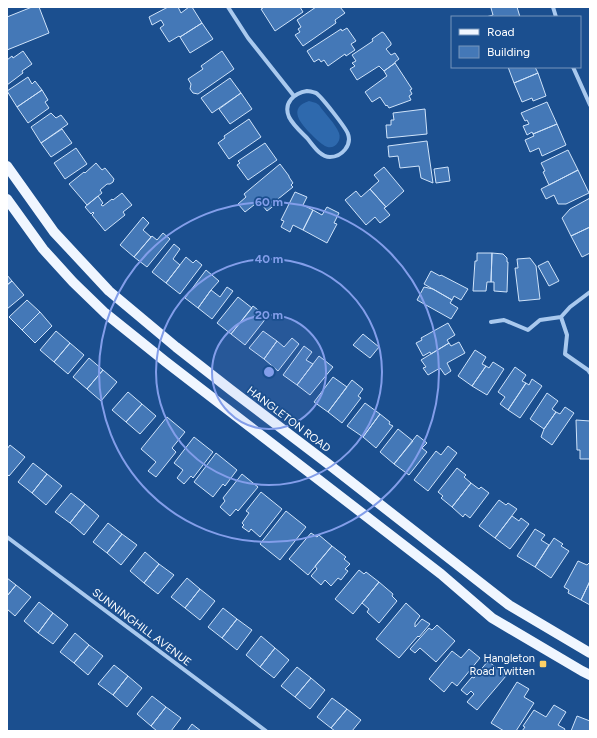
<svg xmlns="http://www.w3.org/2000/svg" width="597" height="738" font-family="Figtree,sans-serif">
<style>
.green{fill:#2e69ad}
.building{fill:#4478b7;stroke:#cfe3fa}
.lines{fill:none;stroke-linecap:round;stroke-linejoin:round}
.street{stroke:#a9c9ee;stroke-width:4}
.primary{stroke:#f0f6ff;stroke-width:10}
.ring{fill:none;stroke:#839eea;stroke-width:2}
.poi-dot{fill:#ffd166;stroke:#1b4f8f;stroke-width:1.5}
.labels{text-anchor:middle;stroke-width:3.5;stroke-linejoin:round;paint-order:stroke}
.street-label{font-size:11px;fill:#fff;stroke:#1b4f8f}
.poi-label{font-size:11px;fill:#fff;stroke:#1b4f8f;text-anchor:end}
.centre{fill:#839eea;stroke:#1b4f8f;stroke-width:2}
.ring-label{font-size:12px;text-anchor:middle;font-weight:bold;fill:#839eea;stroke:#1b4f8f;stroke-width:3.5;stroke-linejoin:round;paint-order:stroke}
</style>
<rect width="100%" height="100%" fill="#1b4f8f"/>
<path class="green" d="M309 101 316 103 319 105C325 114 335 123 339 133 342 141 334 151 325 146 320 143 315 138 311 134 301 124 287 108 309 101Z"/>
<path class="building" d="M32 7H39L49 33 7 50V17Z
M168 7H178L181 13 189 7H192L202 23 180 37 179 36 169 42 160 28 164 25 161 20 152 25 149 17Z
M262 7H300L303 12 275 31 261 9 263 8Z
M316 7H340L345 13 335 20 336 23 303 46 295 35 300 32 298 29 301 27 297 20Z
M494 7H517L520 17H486L493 15 491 8Z
M202 23 213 39 190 53 180 37Z
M347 28 356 41 351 44 355 50 346 56 345 54 328 66 324 60 321 62 319 59 314 62 307 51 341 29 342 31Z
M382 32 384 33 391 43V45L386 49 391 55 395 53 399 59 395 62V63L384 71 379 66 357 80 350 69 355 66 352 63 356 61 352 55 373 41 372 39Z
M23 51 32 64 22 71 23 73 7 85V60L12 56 13 58Z
M222 51 234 69 198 94 193 93 190 89 191 84 188 79 203 69 201 66Z
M395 63 412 89 410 90 412 94 409 96 411 100 389 108 387 105 386 106 380 97 372 102 365 92 387 76 384 71Z
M508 67H535L538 73 514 83Z
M538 73 546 96 533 101 532 98 522 102 514 83Z
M28 77 32 84 35 81 42 90 17 107 7 91Z
M230 78 241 93 212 113 201 98Z
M42 90 48 100 45 102 49 108 28 123 17 107Z
M241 93 252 109 230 124 219 109Z
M547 102 557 124 533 134 532 132 527 135 523 126 529 124 527 120 525 121 521 113Z
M425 109 427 134 387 138 386 125H391V120H394L393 113Z
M51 113 56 118 61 115 68 124 41 143 31 127Z
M249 119 261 137 229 159 218 143 225 138 224 136Z
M557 124 566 145 542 156 539 148 530 152 525 140 534 136 533 134Z
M62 129 72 143 51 157 41 143Z
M427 141 433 183 421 178 419 166 400 168 398 156 389 157 388 146Z
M265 143 277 160 248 180 237 165 240 163 238 161Z
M76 148 87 164 65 179 54 163Z
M568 150 578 170 549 185 543 172 545 171 541 163Z
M96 163 102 170 105 168 114 179 113 182 110 184H107L100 190 102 193 87 205 69 184 84 172 85 173Z
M280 164 289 176V177L293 183 291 185 293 187 278 199 280 201 267 211 259 201 245 212 238 204 246 197 244 194Z
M384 167 404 191 386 207 370 189 379 181 374 175Z
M448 167 450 181 436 183 434 169Z
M578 170 589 193 566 204H558L554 195 546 199 541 189Z
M370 189 386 207 384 208 390 215 380 223 375 217 366 225 345 200 356 191 361 197Z
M295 192 307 197 303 205 313 210 303 230 293 225 290 232 281 227 284 221 281 220Z
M122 193 132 205 123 212 125 215 105 231 92 215 94 213 93 212 91 214 85 207 98 196 103 203 101 205 103 206 112 199 113 200Z
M590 198V227L571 236 562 218 570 209Z
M327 207 339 213 334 223 337 224 327 243 303 230 313 210 322 215Z
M143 217 149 223 143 230 151 237 134 257 120 245Z
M590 227V253L582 257 571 236Z
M163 233 170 239 147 267 134 257 152 236 157 240Z
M174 244 180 249 173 259 180 265 166 283 152 272Z
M477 253H492L491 282H487L486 291H473L475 261H477Z
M492 253 503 254 507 258V262H508L507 292 494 291V282H491Z
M186 257 193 263 196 260 202 265 180 294 166 283Z
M530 258 536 266 540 299 519 301 515 268H518L517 259Z
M548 261 559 281 549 286 538 266Z
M206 270 219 281 211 290 198 308 185 298Z
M431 271 440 276 441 275 468 289 461 300 454 296 452 300 424 284Z
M7 275 12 281 7 285Z
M12 281 24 295 7 309V285Z
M227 287 233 291 212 319 198 308 211 290 220 297Z
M424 287 433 289 452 300 450 303 458 308 451 319 417 300Z
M238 297 252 308 231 334 217 323Z
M27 300 40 312 22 330 9 317Z
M253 306 267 317 245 345 231 334Z
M40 312 52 326 35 343 22 330Z
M448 323 455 335 447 340 449 343 431 354 430 352 423 356 416 343 422 340 421 338Z
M56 331 70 343 54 362 40 350Z
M263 331 277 341 264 359 249 348Z
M363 334 379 347 370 358 353 345Z
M292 338 299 344 278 371 264 359 277 341 284 347Z
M459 342 465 353 447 363 451 371 445 375 440 368 428 375 423 368 426 367 421 360 449 343 451 346Z
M70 343 84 355 68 374 54 362Z
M304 346 312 352 306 360 313 364 297 385 283 375Z
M475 350 486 357 482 364 486 366 472 386 458 376Z
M319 356 333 367 310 395 297 385Z
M89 358 103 370 87 389 73 377Z
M493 362 504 369 487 395 472 386 486 366 489 368Z
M515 367 526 375 522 381 526 383 508 410 500 404 505 397 498 392Z
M103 370 117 382 101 401 87 389Z
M333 377 347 387 328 412 314 402Z
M532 379 542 386 520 418 508 410 526 383 529 385Z
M352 380 363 389 358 396 361 398 342 423 328 412Z
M128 392 142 404 126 422 112 410Z
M547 393 558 401 552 409 556 412 544 429 530 419Z
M365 403 380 414 363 437 347 426Z
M142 404 156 416 140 434 126 422Z
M565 407 574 413 552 445 541 437 544 429 556 412 560 414Z
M380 414 390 422 389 424 393 426 376 448 363 437Z
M167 417 185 432 172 448 176 452 156 477 148 471 156 462 141 449Z
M576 420 590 421V459H580V450H577Z
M398 429 413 441 394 464 380 452Z
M417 435 427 443 422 448 427 452 409 475 394 464Z
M194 437 213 452 193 478 191 476 184 484 177 478 183 470 174 463Z
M10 445 25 457 9 476 7 474V449Z
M448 446 457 453 428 491 414 480 436 451 441 455Z
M216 453 237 470 225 486 223 484 213 497 194 482Z
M33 463 47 474 32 493 18 482Z
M457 468 466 475 464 477 471 483 452 507 441 498 443 496 438 492Z
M47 474 62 486 46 505 32 493Z
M242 474 258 487 238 511 236 509 230 516 220 507 225 501 223 498Z
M471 483 479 489 481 487 489 493 470 518 465 514 463 517 452 507Z
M261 492 282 509 260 537 251 529 249 532 242 527 244 525 242 523 249 513 246 511Z
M71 493 85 504 70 523 55 512Z
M499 500 506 505 508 503 517 509 495 538 479 526Z
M85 504 99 516 84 535 70 523Z
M286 511 306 527 280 560 260 544Z
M512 516 519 521 521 518 529 524 510 549 495 538Z
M108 523 122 534 107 553 93 542Z
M535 529 545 535 541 540 549 545 535 567 517 556Z
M311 533 317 537 319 535 332 546 308 575 289 559Z
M122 534 137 545 121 565 107 553Z
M554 538 563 544 561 546 569 551 551 578 535 567Z
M332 546 346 557 344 559 350 564 345 569 348 571 341 580 338 578 331 586 325 580 321 585 311 576 317 569 315 566Z
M145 552 159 564 144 583 130 571Z
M578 561 587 565 590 562V581L581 600 568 593 569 590 564 587Z
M159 564 174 575 158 594 144 583Z
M359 570 364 574 366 572 379 582 353 614 335 599Z
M7 578 16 585 7 596Z
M187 578 200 589 185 608 171 597Z
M590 581V605L581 600Z
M379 582 393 594 392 596 397 601 379 623 367 612 369 609 362 603Z
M16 585 31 597 15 616 7 609V596Z
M200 589 215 601 200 620 185 608Z
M39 602 53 613 38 633 24 621Z
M406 603 420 616 415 623V627L422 619 430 624 419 637 418 636 399 658 376 639Z
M223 608 237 619 222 638 208 627Z
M53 613 68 625 53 644 38 633Z
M237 619 252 630 237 650 222 638Z
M437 625 455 641 436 662 420 648 415 653 410 649 429 628 432 630Z
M75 633 89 645 74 663 60 652Z
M261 636 275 648 260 667 246 655Z
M89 645 103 656 88 675 74 663Z
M275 648 289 660 274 678 260 667Z
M469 649 480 658 457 686 452 682 444 692 429 679 452 651 461 658Z
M488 661 506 676 477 710 467 702 474 694 471 691 467 695 461 690 472 677 474 678Z
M114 665 128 676 113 695 98 684Z
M297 667 311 678 295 697 281 686Z
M128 676 142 688 127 707 113 695Z
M311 678 325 690 310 709 295 697Z
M517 682 529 689 524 697 534 703 516 731H504L491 723Z
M152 696 166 707 151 726 137 714Z
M332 698 347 709 331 728 317 717Z
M554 705 566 712 558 725 565 729 564 731H522L525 727 523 726 534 710 546 717Z
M166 707 181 718 171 731H157L151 726Z
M347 709 361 720 352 731H335L331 728Z
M577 716 590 721V731H571Z
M192 724 201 731H187Z"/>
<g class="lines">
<path class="street" d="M228 7 248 38 294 96
M553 7 556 17
M573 67 590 105
M307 91C310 91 313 92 316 93 321 96 346 128 348 134 352 145 342 157 330 157 320 157 313 145 307 138 301 132 293 125 289 117 283 103 294 93 307 91Z
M561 317 570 307 590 292
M491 322 504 320 528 330 540 320 561 317 567 335 565 354 588 370 590 373
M7 537 266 731"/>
<path class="primary" d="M7 166 54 232 109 291 176 347 231 390 327 463 509 605 590 653
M7 199 43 249 73 282 105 313 166 362 441 574 492 618 582 671 590 675"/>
</g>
<circle cx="269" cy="372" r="57" fill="#839eea" fill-opacity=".12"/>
<g class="ring">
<circle cx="269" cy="372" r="57"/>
<circle cx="269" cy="372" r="113"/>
<circle cx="269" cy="372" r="170"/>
</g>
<rect class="poi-dot" x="539" y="660" width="8" height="8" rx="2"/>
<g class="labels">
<g class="street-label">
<text transform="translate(289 419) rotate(37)" y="4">HANGLETON ROAD</text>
<text transform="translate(142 627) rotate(37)" y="4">SUNNINGHILL AVENUE</text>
</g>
<g class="poi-label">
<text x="535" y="662">Hangleton<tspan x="535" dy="13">Road Twitten</tspan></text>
</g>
</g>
<circle cx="269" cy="372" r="6" class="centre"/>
<g class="ring-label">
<text x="269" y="206">60 m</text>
<text x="269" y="263">40 m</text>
<text x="269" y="319">20 m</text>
</g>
<rect width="597" height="738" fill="none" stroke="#ffffff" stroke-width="16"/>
<rect x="451" y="16" width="130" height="52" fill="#1b4f8f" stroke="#7695bc"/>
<rect x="459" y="29" width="20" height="6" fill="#f0f6ff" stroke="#7695bc"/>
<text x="487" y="36" font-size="12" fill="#ffffff">Road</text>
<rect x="459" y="46" width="20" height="12" fill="#4478b7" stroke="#7695bc"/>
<text x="487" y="56" font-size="12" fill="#ffffff">Building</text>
</svg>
